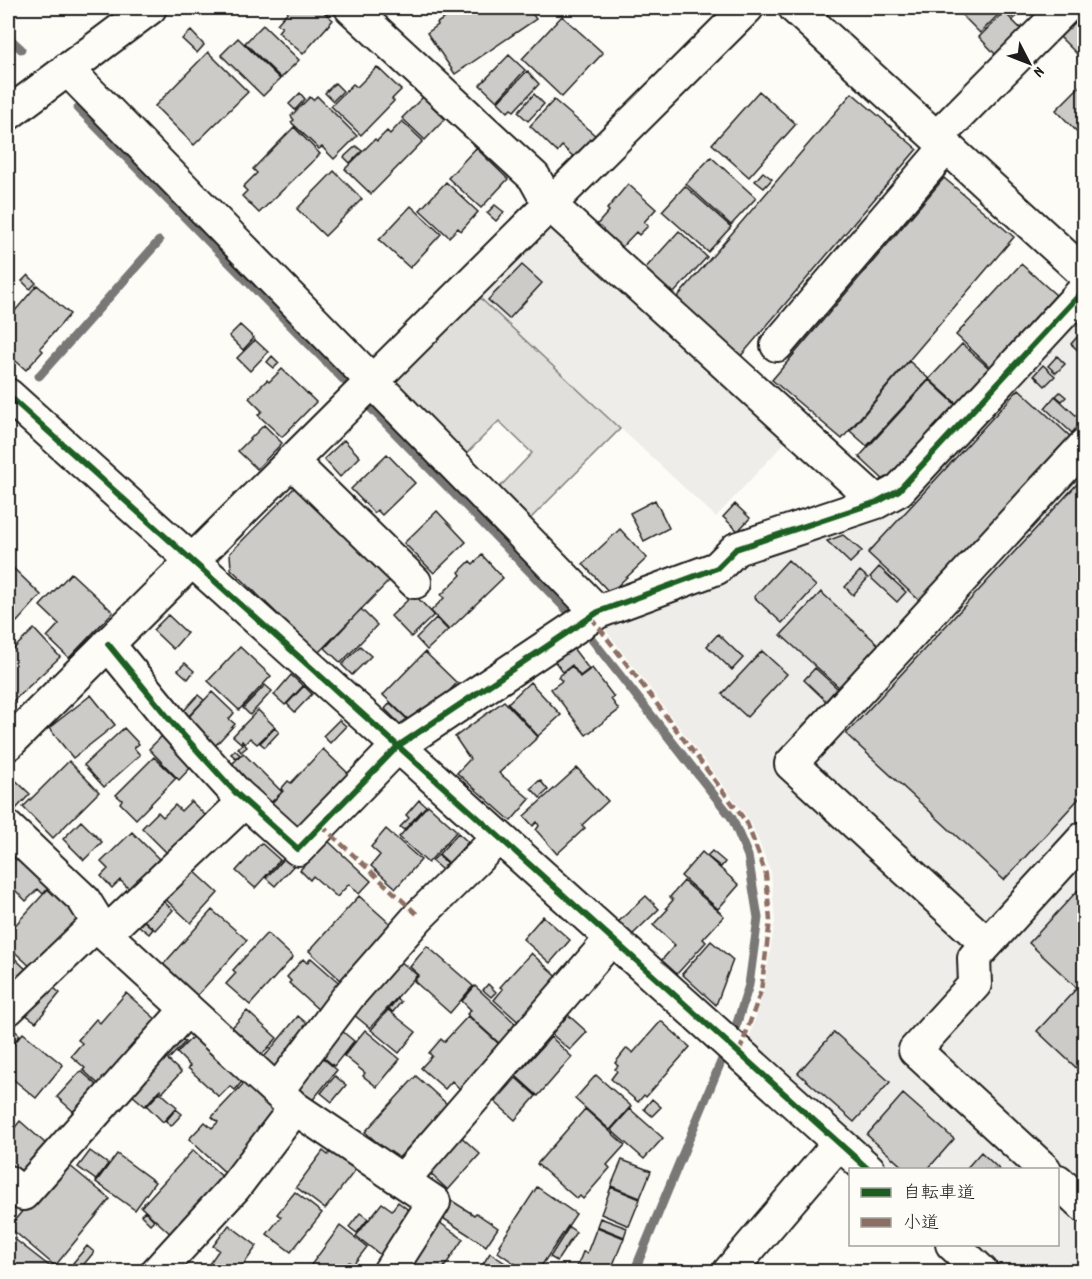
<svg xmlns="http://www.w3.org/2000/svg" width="1092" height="1279" font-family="Dekko,'Klee One',sans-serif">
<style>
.built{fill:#eeede9}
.green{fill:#e0dfdb;stroke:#7e7e7c;stroke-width:1.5}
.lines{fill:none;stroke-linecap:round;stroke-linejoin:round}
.stream{stroke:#797876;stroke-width:9}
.building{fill:#cccbc8;stroke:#1c1c1c;stroke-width:1.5}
.minor-casing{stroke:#1c1c1c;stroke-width:36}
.minor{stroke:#fdfcf7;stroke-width:32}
.quiet{stroke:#8d6e63;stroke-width:4.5;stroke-dasharray:9 4.5;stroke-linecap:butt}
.cycleway-casing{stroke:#fdfcf7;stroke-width:10}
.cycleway{stroke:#1b5e20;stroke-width:6}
</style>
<rect width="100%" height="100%" fill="#fdfcf7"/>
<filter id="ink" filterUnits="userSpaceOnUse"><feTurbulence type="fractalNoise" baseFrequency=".0167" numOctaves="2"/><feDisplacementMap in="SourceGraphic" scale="12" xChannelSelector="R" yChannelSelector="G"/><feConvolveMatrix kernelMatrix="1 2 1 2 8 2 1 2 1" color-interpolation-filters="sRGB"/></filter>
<g filter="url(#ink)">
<path class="built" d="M560 226 788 439 716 517 479 297 549 227Z
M1084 306V1271H1008L978 1245 1058 1244V1170L894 1169 749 1040 764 989 775 921 771 872 751 822 602 625 726 582 744 561 901 505Z"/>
<path class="green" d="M479 297 620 429 526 523 495 492 532 453 499 421 461 459 396 394 397 379Z"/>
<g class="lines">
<path class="stream" d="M8 37 21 49
M78 108 346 382
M39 376 159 241
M368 405 567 610
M590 637 732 818 748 856 758 918 749 985 737 1023 634 1272
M945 1272 950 1265"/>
</g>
<path class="building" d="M291 8H311L314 10 319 8 333 20 303 54 278 32 282 27 277 24Z
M460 8H528L536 19 455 74 427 33 438 25 437 23Z
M955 8H993L999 14 980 33Z
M1003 8H1025L1014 19Z
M1004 12 1022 30 997 56 979 37Z
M1084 13V48L1078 55 1060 37Z
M562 16 603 53 562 97 522 59Z
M263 25 299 60 281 78 245 43Z
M191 31 204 45 197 53 182 39Z
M238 38 280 79 263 96 221 55Z
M208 52 248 92 194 145 155 106Z
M509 55 525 70 497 101 480 85Z
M377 67 401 90 392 99 394 101 361 135 331 106 353 84 357 87Z
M527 71 539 84 514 111 511 109 508 112 498 102Z
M1084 82V139L1056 110Z
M335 83 343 91 333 101 325 93Z
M759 91 796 124 749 177 712 144Z
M300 93 305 99 295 110 289 104Z
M852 93 917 149 740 357 674 301Z
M534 94 544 104 528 121 518 112Z
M317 96 357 136 334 159 322 147 319 149 291 122 294 120 291 116 310 97 313 100Z
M423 97 445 119 425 140 402 118Z
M554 100 596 136 575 158 562 146 557 152 530 126Z
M402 121 423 141 371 194 345 169 375 139 377 141 387 131 390 134Z
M294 127 320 154 259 213 242 196 247 191 243 187 257 173 253 169Z
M356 146 362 151 350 163 344 157Z
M476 148 508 179 481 208 448 178Z
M711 157 756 198 731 225 686 184Z
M334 171 362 199 325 236 297 209Z
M763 172 772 179 764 188 755 181Z
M944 178 1014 237 842 439 772 380Z
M446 182 478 212 461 231 458 228 449 237 420 210Z
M628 184 656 209 644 222 648 226 639 235 636 232 619 250 594 228 609 211 607 209Z
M685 186 731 227 708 252 662 211Z
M495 205 504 212 496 221 487 213Z
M411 206 441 234 410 268 379 240Z
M679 231 707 257 674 293 671 290 667 294 642 272Z
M1021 264 1056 295 990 367 956 335Z
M522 265 542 283 509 319 488 300Z
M28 275 36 283 30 289 22 281Z
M37 285 70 314 40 348 43 351 26 370 8 354V319Z
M240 325 254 338 243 350 229 336Z
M1084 329V351L1082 354 1071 344Z
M255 340 268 352 250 371 237 358Z
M962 344 989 368 957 404 929 379Z
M272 356 279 363 274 368 267 362Z
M1057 356 1065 364 1056 373 1048 366Z
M909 361 929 379 867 446 850 431Z
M1043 365 1055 376 1045 386 1034 375Z
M282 369 316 402 282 437 258 415 262 411 249 398 267 380 269 382Z
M929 380 956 405 886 482 859 457Z
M1019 389 1073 439 921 602 868 553Z
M1060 392 1066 397 1062 401 1056 396Z
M1055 396 1082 421 1072 433 1045 408Z
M264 425 282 443 257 469 238 451Z
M344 440 360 457 340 477 324 459Z
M387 454 415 483 382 515 377 510 374 513 351 489Z
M1079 482 1084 488V630L1078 637 1084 643V793L1004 880 846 734Z
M295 487 390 580 318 653 231 569 230 553Z
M655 500 669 528 644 541 630 513Z
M735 504 750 518 738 531 723 517Z
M437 511 466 542 434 573 404 543Z
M620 529 647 558 610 593 583 564Z
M843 535 862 551 850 563 827 541Z
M482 555 503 578 449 630 431 611 444 598 441 595 461 575 459 572 470 561 473 564Z
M788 560 816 586 782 623 754 597Z
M8 563 41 595 17 622 8 613Z
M879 567 906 592 897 602 870 577Z
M860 571 868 578 853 595 845 587Z
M71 573 113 612 69 658 47 637 59 624 40 606Z
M821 592 880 646 841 689 781 635Z
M414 594 434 615 411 637 391 616Z
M361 609 377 625 341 663 325 648Z
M168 615 187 633 173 649 153 630Z
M436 618 448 630 427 650 416 638Z
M34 629 60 657 8 706V654Z
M718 634 743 658 732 670 707 646Z
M360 646 371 656 352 675 342 665Z
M240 647 271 676 239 710 208 681Z
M573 648 589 669 580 676 572 665 563 672 555 662Z
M762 651 787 674 747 717 722 694Z
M425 652 457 683 415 726 383 695Z
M185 663 194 671 188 679 178 670Z
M572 666 580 677 592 668 614 697 611 699 619 710 586 735 551 689 562 681 558 677Z
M815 668 837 688 826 701 804 680Z
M291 675 303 686 285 705 274 695Z
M530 682 561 715 538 736 508 703Z
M265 685 272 691 250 715 243 708Z
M304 686 312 694 295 712 287 704Z
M212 692 234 713 229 719 235 724 214 747 185 721Z
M91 695 115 725 73 758 49 728Z
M198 695 204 700 186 719 181 714Z
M504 701 538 737 499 773 530 799 511 821 457 773 470 759 455 737Z
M390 703 409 721 403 727 385 709Z
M258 710 275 727 257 744 250 738 245 744 242 741 241 743 233 736Z
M339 720 346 726 330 743 323 736Z
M124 728 139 744 134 748 140 755 104 787 84 765Z
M275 728 279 732 265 747 260 743Z
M165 733 195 763 179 780 149 749Z
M243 743 247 747 241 752 238 748Z
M323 749 356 781 299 839 267 808 283 791 281 789 288 781 291 783Z
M235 750 240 755 236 758 231 754Z
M243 753 282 792 264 809 225 771Z
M154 757 176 778 136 819 120 803 122 800 116 795Z
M69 761 99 792 53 838 23 807Z
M577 768 608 801 582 825 585 828 557 854 536 830 539 826 537 822 533 826 524 816Z
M8 773 30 794 11 814 8 812Z
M540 780 548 790 540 798 531 788Z
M419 800 426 806 404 830 400 827 409 818 406 815Z
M191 801 206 816 168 854 142 828 158 812 163 817 175 805 181 811Z
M428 805 457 831 428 863 399 837Z
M81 821 102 842 84 860 63 839Z
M386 829 421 860 396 888 371 866 380 855 371 847Z
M132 832 159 859 129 889 120 880 112 888 101 876 108 869 101 862Z
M458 833 468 842 449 863 439 854Z
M327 840 371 881 359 894 349 884 337 897 313 876 310 880 300 870Z
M8 843 51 885 43 894 38 889 26 901 8 883Z
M261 843 280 860 255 888 236 871Z
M712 851 725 862 721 867 707 856Z
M702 852 739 885 718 909 681 876Z
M438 855 447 863 442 870 432 861Z
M286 856 295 864 275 886 266 878Z
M192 869 218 893 191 923 161 895Z
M684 881 724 916 703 939 706 942 676 975 661 961 675 945 653 925 668 909 666 908 673 900 670 897Z
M49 888 81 918 33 969 8 946V933Z
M1078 890 1084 896V1075L1037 1031 1077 988 1029 943Z
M156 895 173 910 155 930 138 915Z
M359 896 396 929 345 984 309 951Z
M646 896 659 909 631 936 618 922Z
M212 910 247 940 194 999 160 968Z
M543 916 570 940 550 963 523 939Z
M144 921 153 929 149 934 139 926Z
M267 933 293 957 250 1005 226 984 236 973 233 970Z
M711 941 733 960 716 1005 682 974Z
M427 946 473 986 450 1013 414 981 419 975 410 967Z
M8 952 30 973 8 997Z
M531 953 564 983 524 1027 494 1000 503 989 500 987Z
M394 956 417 975 370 1028 348 1010Z
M311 958 344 987 321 1012 289 983 291 981 287 977 303 959 307 963Z
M49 984 60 993 36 1022 25 1014Z
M488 984 496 992 491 997 483 990Z
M475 986 517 1025 500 1044 467 1014 471 1010 462 1001Z
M126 993 157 1020 106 1091 83 1070 85 1068 71 1056 82 1043 78 1040 96 1019 100 1023Z
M397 999 401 1002 393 1012 389 1009Z
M388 1010 416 1032 399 1053 371 1030Z
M247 1011 277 1038 257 1060 227 1033Z
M566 1013 587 1032 570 1050 549 1032Z
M298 1016 316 1031 278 1076 260 1062Z
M468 1016 499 1044 460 1089 452 1081 445 1089 421 1068 432 1056 429 1053 441 1039 444 1042Z
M661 1021 690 1047 646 1097 644 1095 638 1102 611 1079 617 1071 615 1069 618 1066 615 1063 627 1048 633 1053Z
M336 1026 354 1041 334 1066 315 1050Z
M13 1029 20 1035 13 1043 8 1039Z
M365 1030 400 1059 377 1087 363 1076 365 1073 344 1056Z
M834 1032 890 1082 854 1122 798 1073Z
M23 1033 63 1065 36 1098 8 1075V1051Z
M196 1033 245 1078 235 1090 230 1086 219 1097 188 1068 190 1066 177 1053Z
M177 1034 185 1042 169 1059 161 1051Z
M551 1037 572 1057 538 1096 516 1076Z
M159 1052 181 1072 163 1092 160 1090 145 1106 125 1089Z
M318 1054 337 1070 311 1102 292 1086Z
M81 1071 105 1092 82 1119 57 1097Z
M596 1075 631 1106 610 1130 575 1099Z
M335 1076 346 1085 332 1102 321 1093Z
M416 1076 447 1104 397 1160 365 1132Z
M516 1078 536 1096 515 1120 495 1102Z
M247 1080 279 1109 230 1177 189 1139 205 1122 212 1128 218 1122 212 1117Z
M160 1092 177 1107 163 1122 147 1106Z
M903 1094 954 1139 927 1170H906L867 1135Z
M652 1099 661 1107 652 1116 644 1109Z
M176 1109 182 1114 171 1126 166 1121Z
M585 1109 625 1145 607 1165 610 1168 583 1199 580 1196 577 1199 537 1164Z
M630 1109 663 1138 644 1159 611 1130Z
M20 1121 54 1151 24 1186 8 1171V1136Z
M456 1132 480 1154 448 1190 424 1168Z
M333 1149 357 1168 325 1209 296 1187 323 1151 328 1155Z
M193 1150 228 1182 173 1236 141 1207Z
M90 1151 108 1164 96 1180 78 1167Z
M981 1152 1000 1170H965Z
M117 1154 155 1182 135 1210 96 1182Z
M622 1160 651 1171 640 1198 611 1186Z
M64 1161 110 1199 55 1266 9 1227Z
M537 1187 576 1214 538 1271 527 1272 498 1252 501 1246 499 1245Z
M611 1187 640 1199 629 1226 601 1214Z
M295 1192 322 1213 291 1252 267 1234 281 1217 277 1214Z
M449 1199 474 1215 476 1213 498 1228 486 1246 438 1215Z
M398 1202 414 1214 382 1256 356 1236 382 1203 392 1210Z
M145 1211 154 1220 150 1224 141 1215Z
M360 1213 368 1219 357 1233 349 1227Z
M600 1218 627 1228 624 1237 597 1226Z
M436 1220 463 1239 441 1272H402Z
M229 1225 257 1246 238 1272H219L209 1264 219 1250 213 1246Z
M340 1226 367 1247 353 1265 349 1262 342 1272H312L308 1269Z
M569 1227 576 1232 557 1261 550 1257Z
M597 1227 624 1238 610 1272H575L583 1252 587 1253Z
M8 1234 57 1272H8Z
M87 1246 94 1252 80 1269 73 1263Z
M490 1253 514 1269 512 1272H478Z
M672 1265 680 1272H666Z"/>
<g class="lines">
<defs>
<path id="minor" d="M351 8 534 177 549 204 877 502
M795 8 1084 273
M67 69 598 612
M8 114 150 8
M937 137 1065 8
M777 345 947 146
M8 395 869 1170
M291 461 415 582
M108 644 175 726 237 794 298 849 398 746 598 612 717 568 736 549 877 502 899 490 1084 290
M8 744 747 8
M8 828 84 900 105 934 295 1108 434 1202 389 1272
M105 934 245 801
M987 944 791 764 1084 446
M8 1009 98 923
M277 1091 348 997 419 916 499 837
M1045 1170 915 1050 975 984 974 958 1084 838
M403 1180 612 938
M1058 1181 1084 1206
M8 1182 23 1194 187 1009
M952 1244 982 1272
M157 1272 234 1188 295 1108
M729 1272 839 1143"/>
</defs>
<use href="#minor" class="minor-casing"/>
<use href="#minor" class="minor"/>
<path class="quiet" d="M591 617 747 823 766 874 770 921 761 991 739 1053
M321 825 419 916"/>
<defs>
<path id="cycleway" d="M8 395 869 1170
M108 644 175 726 237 794 298 849 398 746 598 612 717 568 736 549 877 502 899 490 1084 290"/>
</defs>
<use href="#cycleway" class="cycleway-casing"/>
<use href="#cycleway" class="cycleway"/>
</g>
</g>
<rect width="1092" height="1279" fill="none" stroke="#fdfcf7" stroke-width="30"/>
<rect x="15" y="15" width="1062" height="1249" fill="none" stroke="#1c1c1c" stroke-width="2" filter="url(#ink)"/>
<rect x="849" y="1168" width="210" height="78" fill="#fdfcf7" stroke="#a3a29f" stroke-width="1.5"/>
<rect x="861" y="1188" width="30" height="9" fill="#1b5e20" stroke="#a3a29f" stroke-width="1.5"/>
<text x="903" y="1198" font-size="18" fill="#1c1c1c">自転車道</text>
<rect x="861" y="1218" width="30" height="9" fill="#8d6e63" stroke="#a3a29f" stroke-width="1.5"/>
<text x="903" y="1228" font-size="18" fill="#1c1c1c">小道</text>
<g transform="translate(1029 63) rotate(132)" stroke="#fdfcf7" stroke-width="4.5" paint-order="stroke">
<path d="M0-4.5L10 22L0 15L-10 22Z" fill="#1c1c1c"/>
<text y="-9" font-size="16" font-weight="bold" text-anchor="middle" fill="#1c1c1c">N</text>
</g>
</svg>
